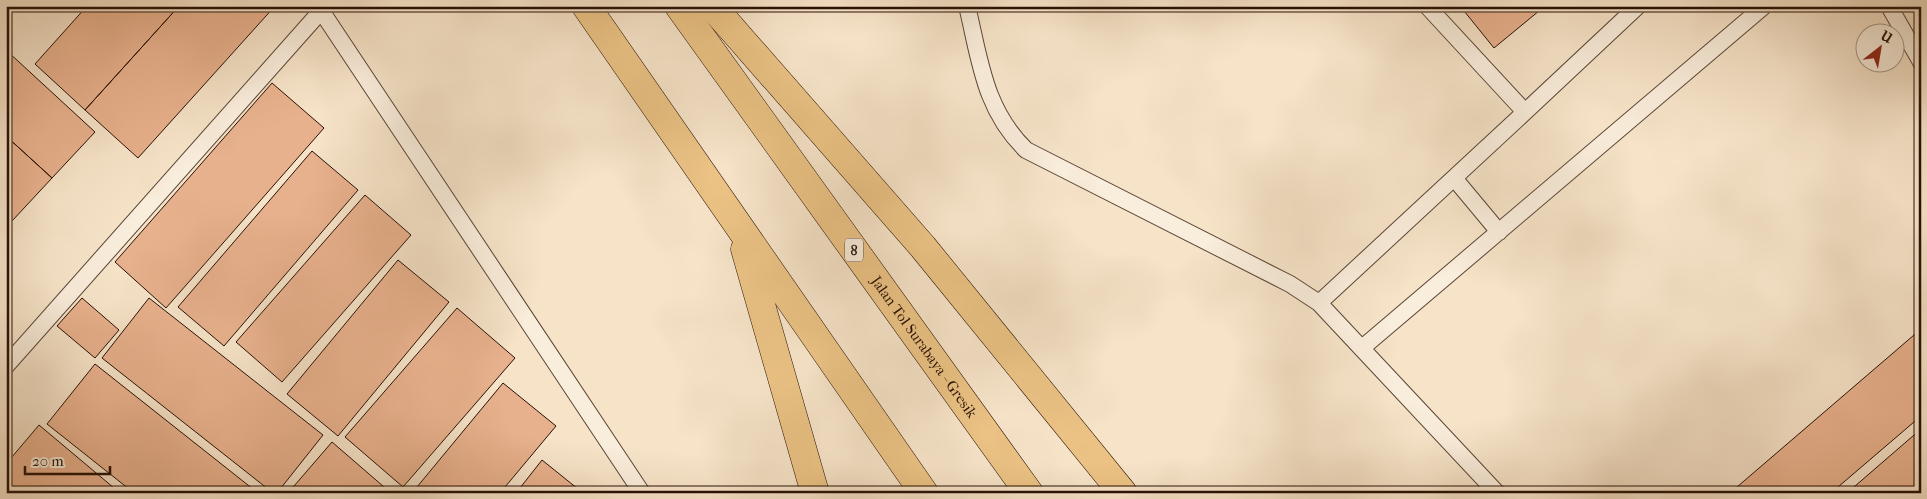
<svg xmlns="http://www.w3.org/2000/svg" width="1927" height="499" font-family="'IM FELL French Canon',serif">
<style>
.building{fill:#e8b18d;stroke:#271005}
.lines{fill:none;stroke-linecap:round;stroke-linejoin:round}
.service-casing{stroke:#5b4536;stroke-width:18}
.motorway-casing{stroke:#271005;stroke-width:29}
.service{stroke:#f9eddb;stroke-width:16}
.motorway{stroke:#ebc284;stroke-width:28}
.labels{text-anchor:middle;stroke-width:5;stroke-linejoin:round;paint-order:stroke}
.shield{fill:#f9eddb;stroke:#665245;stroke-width:1}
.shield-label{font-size:14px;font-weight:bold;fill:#271005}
.street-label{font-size:15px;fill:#271005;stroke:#f9eddb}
</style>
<rect width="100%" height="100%" fill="#f6e3c8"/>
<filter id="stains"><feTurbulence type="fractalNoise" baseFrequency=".004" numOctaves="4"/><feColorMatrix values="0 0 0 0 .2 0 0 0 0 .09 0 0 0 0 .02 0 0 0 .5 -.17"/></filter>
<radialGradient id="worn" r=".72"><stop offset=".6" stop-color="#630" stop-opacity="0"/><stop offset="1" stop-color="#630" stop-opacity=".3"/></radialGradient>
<path class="building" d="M87 6H179L85 110 35 64Z
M179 6H275L138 158 85 110Z
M1460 6H1545L1494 48Z
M6 50 95 132 52 178 6 136Z
M272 83 324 128 166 308 115 262Z
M6 136 52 178 12 221 6 216Z
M312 151 358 190 224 346 178 307Z
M365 195 411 235 282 382 236 342Z
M398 260 449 302 338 436 287 394Z
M82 298 119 330 95 358 57 326Z
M149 298 323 435 277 493H273L102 358Z
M457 308 515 358 403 487 345 437Z
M1921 329V416L1831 493H1730Z
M95 364 258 493H134L47 424Z
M503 383 556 426 500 493H412Z
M39 425 120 493H6V464Z
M1921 429V493H1847Z
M332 442 391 493H288Z
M542 460 583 493H516Z"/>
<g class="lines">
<defs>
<path id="service" d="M318 6 642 493
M967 6C980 60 984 109 1026 150L1290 284 1319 303 1497 493
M1889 6 1921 62
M1525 112 1638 6
M1454 178 1499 232
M1319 303 1525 112 1427 6
M1362 348 1763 7
M6 366 321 11"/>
<g id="motorway">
<path d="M586 6 924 493"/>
<path id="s1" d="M679 6 1029 493"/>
<path d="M712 6 923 247 1123 493"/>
<path d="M745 249 815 493"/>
</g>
</defs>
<use href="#service" class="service-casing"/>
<use href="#motorway" class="motorway-casing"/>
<use href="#service" class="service"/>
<use href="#motorway" class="motorway"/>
</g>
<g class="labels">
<rect class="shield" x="845" y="238.5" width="18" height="23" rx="4"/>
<g class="shield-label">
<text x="854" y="255">8</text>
</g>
<g class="street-label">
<text dy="5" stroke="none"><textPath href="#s1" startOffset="420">Jalan Tol Surabaya - Gresik</textPath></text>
</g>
</g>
<rect width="1927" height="499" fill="none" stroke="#f6e3c8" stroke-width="25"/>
<rect x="8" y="8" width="1912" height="484" fill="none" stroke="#271005" stroke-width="2.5"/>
<rect x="12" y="12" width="1902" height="474" fill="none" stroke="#271005"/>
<g transform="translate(1880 48) rotate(31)"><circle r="24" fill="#f9eddb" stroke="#a59585"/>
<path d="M0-4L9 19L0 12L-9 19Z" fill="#8f2418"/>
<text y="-8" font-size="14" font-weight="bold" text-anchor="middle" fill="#271005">U</text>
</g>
<path d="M25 466v8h85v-8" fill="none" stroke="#271005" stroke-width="2.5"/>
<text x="32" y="466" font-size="15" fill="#271005" stroke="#f9eddb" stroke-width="4" paint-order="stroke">20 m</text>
<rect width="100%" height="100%" filter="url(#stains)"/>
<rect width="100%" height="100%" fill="url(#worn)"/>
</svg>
